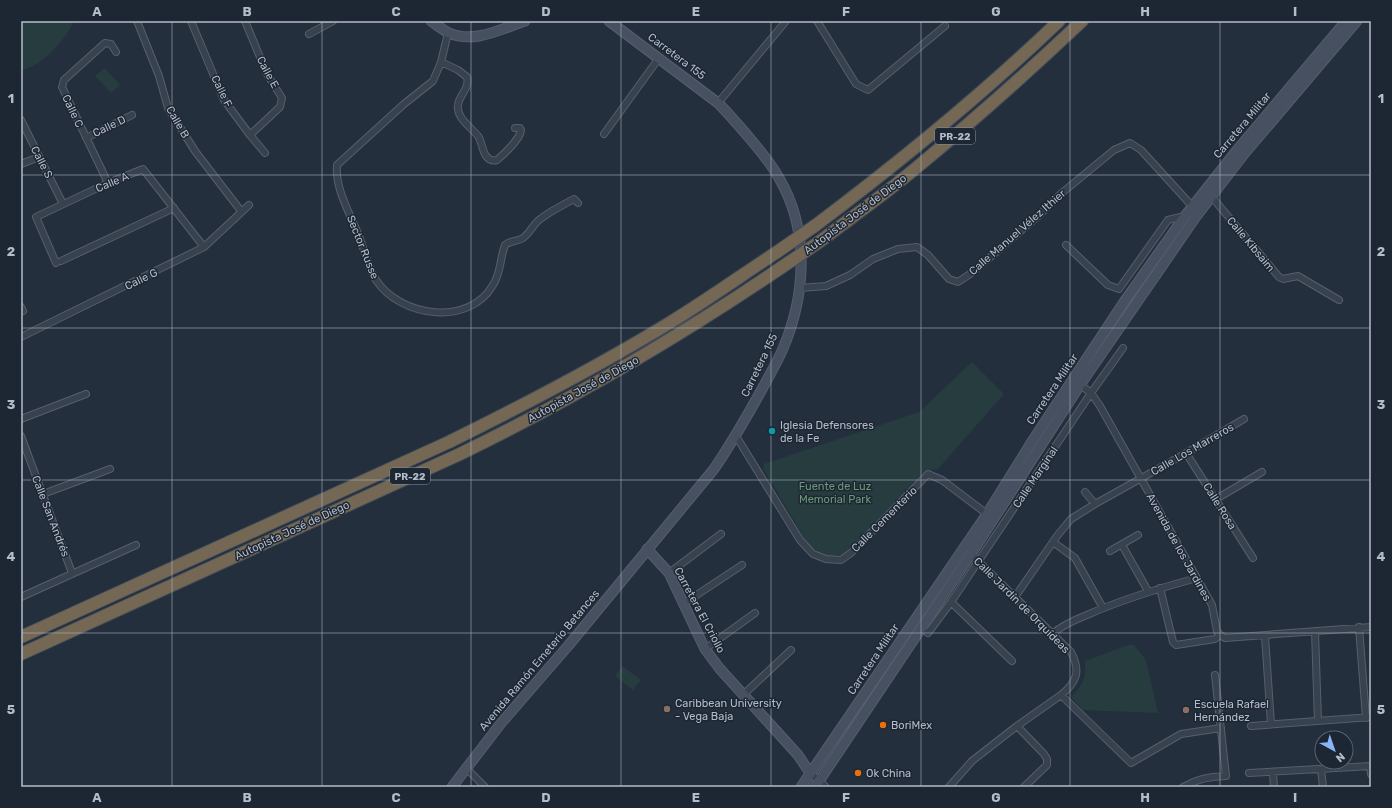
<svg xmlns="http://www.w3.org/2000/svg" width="1392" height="808" font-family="Rubik,sans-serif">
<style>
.green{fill:#263c3f}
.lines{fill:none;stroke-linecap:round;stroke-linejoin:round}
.street-casing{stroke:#565f6c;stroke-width:8}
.secondary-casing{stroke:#565f6c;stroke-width:11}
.highway-casing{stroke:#434c59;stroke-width:14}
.street{stroke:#38414e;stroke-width:6}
.secondary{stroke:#465061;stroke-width:9}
.highway{stroke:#746855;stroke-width:12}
.highway-bridge-casing{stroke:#434c59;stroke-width:14;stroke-linecap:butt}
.highway-bridge{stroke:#746855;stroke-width:12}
.grid{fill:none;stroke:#b4bcc9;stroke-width:1;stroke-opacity:0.55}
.culture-dot{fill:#0f9aa8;stroke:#1d2633;stroke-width:1.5}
.education-dot{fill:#8d6e63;stroke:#1d2633;stroke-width:1.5}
.food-dot{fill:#e8710a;stroke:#1d2633;stroke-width:1.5}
.labels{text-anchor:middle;stroke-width:3;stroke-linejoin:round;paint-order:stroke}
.shield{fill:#1d2633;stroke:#878f9c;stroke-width:1}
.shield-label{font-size:10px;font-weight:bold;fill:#b4bcc9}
.street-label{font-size:11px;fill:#b4bcc9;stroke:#1d2633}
.poi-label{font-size:11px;fill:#b4bcc9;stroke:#1d2633;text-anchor:start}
.park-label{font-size:11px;fill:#6b9a76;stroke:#1d2633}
.neatline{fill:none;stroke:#b4bcc9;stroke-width:1.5}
.grid-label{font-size:13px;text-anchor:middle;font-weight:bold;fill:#b4bcc9}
</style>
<rect width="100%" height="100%" fill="#242f3e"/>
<path class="green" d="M21 21H74C66 39 42 67 21 70Z
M105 68 120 85 111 93 95 76Z
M972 362 1004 394 938 469 927 471 920 476 845 553C835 558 823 557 814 549 804 542 799 529 793 519 783 502 773 485 763 468L764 464 919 412Z
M1128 645H1134L1146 660 1158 713 1083 710 1072 698V696C1085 681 1085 680 1085 661Z
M622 666 641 680 633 690 615 676Z"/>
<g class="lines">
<defs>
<path id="street" d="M137 21 159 76 168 108 195 151 241 211
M191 21 224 100 250 135 265 153
M245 21 267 74 282 98 280 107 250 135
M817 21 856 84 868 90 945 26
M448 33 441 62 433 81 404 104 337 165C335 187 348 210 356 229 363 244 368 268 376 280 400 317 469 327 493 285 501 273 500 258 505 245 511 240 517 242 523 238 529 234 533 225 539 220 550 211 563 205 574 199L578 203
M309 34 333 21
M441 62 458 70 467 77C470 89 459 95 458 105 456 118 471 127 478 136 482 142 482 150 486 156 489 160 493 161 497 160 504 154 520 139 521 130L520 128H515
M718 103 786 21
M21 120 63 204
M604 134 659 58
M86 138 132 115
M21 164 39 157
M108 183 62 87 64 80 105 43 111 44 116 52
M1211 196 1279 277 1283 279 1298 276 1339 300
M1066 245 1108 285 1119 289
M61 261 174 208
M56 263 36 217 108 183 143 169 204 247
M800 288 826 286 850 275 873 259 898 249 917 247 928 255 949 279 958 282 973 272 1037 217 1063 192 1114 150 1130 143 1141 150 1192 206
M1119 289 1168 220 1185 216
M21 307 23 311
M21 337 196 251 204 247 249 205
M1078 383 1091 393 1100 406 1212 605 1217 631 1220 635 1225 638 1371 627
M21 419 86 394
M21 436 72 573
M736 436 800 540 813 554 826 559 841 560 851 553 928 474 942 480 987 514
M1186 453 1253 558
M1085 492 1095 504
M43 494 110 469
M1216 499 1262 472
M1053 542 1075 558 1103 608
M1122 545 1148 591
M1110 551 1138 535
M669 573 721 534
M1160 588 1173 642 1176 645 1215 639 1220 635
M21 597 136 545
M1015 597 1057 536 1071 519 1095 504 1181 456 1244 419
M951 602 1012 661
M683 604 742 565
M1359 627 1366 718
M921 628 928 633 951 602 1091 393 1123 348
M1315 631 1318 721
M1052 634C1063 625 1074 620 1087 615 1123 599 1160 588 1197 578
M1265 636 1271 724
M705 649 755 613
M743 695 791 650
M1061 695 1131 763 1181 734 1221 728
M1017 726 1044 754 1047 759V765L1024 787
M1251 726 1371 717
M1370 766 1371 774
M466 768 485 787
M1321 769 1323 787
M1273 772 1274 787
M810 773 826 787
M1249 773 1371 766
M949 787 972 761 1017 726 1061 695C1077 682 1081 671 1071 652L971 554
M1183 787C1197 779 1210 776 1226 776L1215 675"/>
<path id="secondary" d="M431 21C437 25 443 30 449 33 474 44 501 29 525 21
M647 549 669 573 705 649 720 669 798 755 810 773
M452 787 502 722 568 646 714 469C731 444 746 418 761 391 768 378 776 364 782 351 806 296 810 231 779 178 772 165 762 153 752 141 741 128 730 115 718 103L609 21
M801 787 987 514 1033 440 1124 302 1185 216 1238 149 1346 21
M815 787 971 554 1080 385 1195 218 1244 154 1357 21"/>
<path id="highway" d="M816 225C901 161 983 94 1059 21
M819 242C852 217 885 194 916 168 973 121 1028 72 1082 21
M21 637 449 442C524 405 599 366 671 322 707 300 742 275 777 252
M21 654 460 454C573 399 679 337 782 267"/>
</defs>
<use href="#street" class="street-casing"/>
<use href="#secondary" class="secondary-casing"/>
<use href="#highway" class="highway-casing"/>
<use href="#street" class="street"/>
<use href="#secondary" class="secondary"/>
<use href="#highway" class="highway"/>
<defs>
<path id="highway-bridge" d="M777 252 816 225
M782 267 819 242"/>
</defs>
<use href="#highway-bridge" class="highway-bridge-casing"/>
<use href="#highway-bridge" class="highway-bridge"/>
</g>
<path class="grid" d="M172 21V787M322 21V787M471 21V787M621 21V787M771 21V787M921 21V787M1070 21V787M1220 21V787M21 175H1371M21 328H1371M21 480H1371M21 633H1371"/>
<circle class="culture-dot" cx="772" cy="431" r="4"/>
<g class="education-dot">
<circle cx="667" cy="709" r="4"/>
<circle cx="1186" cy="710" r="4"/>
</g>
<g class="food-dot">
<circle cx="883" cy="725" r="4"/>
<circle cx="858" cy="773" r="4"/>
</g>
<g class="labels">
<g class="shield">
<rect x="935" y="128" width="40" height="16" rx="3"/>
<rect x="390" y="468" width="40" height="16" rx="3"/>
</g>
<g class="shield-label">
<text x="955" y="140">PR-22</text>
<text x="410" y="480">PR-22</text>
</g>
<g class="street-label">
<text transform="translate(677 56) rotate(37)" y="4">Carretera 155</text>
<text transform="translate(268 72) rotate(62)" y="4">Calle E</text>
<text transform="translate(222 91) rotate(64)" y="4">Calle F</text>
<text transform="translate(73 111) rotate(65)" y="4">Calle C</text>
<text transform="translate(178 122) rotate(60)" y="4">Calle B</text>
<text transform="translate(1242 125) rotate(-50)" y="4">Carretera Militar</text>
<text transform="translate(109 126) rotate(-26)" y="4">Calle D</text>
<text transform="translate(42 162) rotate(63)" y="4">Calle S</text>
<text transform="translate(112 182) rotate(-23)" y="4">Calle A</text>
<text transform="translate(855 214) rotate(-37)" y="4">Autopista José de Diego</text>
<text transform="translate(1017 232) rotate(-41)" y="4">Calle Manuel Vélez Ithier</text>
<text transform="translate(1251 244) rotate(50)" y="4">Calle Kibsaim</text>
<text transform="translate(363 247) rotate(68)" y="4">Sector Russe</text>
<text transform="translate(141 279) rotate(-26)" y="4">Calle G</text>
<text transform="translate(759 365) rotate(-64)" y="4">Carretera 155</text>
<text transform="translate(583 389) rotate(-29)" y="4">Autopista José de Diego</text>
<text transform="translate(1052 389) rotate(-56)" y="4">Carretera Militar</text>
<text transform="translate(1192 449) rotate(-30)" y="4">Calle Los Marreros</text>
<text transform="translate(1035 477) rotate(-56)" y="4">Calle Marginal</text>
<text transform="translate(1220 506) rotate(58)" y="4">Calle Rosa</text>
<text transform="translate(51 516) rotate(69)" y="4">Calle San Andrés</text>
<text transform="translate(884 519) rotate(-45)" y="4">Calle Cementerio</text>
<text transform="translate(292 530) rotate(-25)" y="4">Autopista José de Diego</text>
<text transform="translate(1179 547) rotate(61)" y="4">Avenida de los Jardines</text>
<text transform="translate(1022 605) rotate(45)" y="4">Calle Jardín de Orquídeas</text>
<text transform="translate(700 610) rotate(62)" y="4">Carretera El Criollo</text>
<text transform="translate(873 659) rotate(-56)" y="4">Carretera Militar</text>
<text transform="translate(539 660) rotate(-50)" y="4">Avenida Ramón Emeterio Betances</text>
</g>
<g class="poi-label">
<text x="780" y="429">Iglesia Defensores<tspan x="780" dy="13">de la Fe</tspan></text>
<text x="675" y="707">Caribbean University<tspan x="675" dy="13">- Vega Baja</tspan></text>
<text x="1194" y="708">Escuela Rafael<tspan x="1194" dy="13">Hernández</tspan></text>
<text x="891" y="729">BoriMex</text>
<text x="866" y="777">Ok China</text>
</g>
<g class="park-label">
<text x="835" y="490">Fuente de Luz<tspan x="835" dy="13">Memorial Park</tspan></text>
</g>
</g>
<rect width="1392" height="808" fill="none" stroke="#1d2633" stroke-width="44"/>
<g transform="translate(1334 750) rotate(140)"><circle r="19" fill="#1d2633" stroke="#59626f"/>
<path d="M0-3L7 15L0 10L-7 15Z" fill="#8ab4f8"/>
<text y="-6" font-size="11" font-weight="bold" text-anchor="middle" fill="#b4bcc9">N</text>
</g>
<rect x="22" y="22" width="1348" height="764" class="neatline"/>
<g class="grid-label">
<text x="97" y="16">A</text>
<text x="247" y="16">B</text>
<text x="396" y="16">C</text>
<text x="546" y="16">D</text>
<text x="696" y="16">E</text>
<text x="846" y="16">F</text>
<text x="996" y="16">G</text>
<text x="1145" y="16">H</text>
<text x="1295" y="16">I</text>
<text x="11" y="103">1</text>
<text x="1381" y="103">1</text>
<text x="11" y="256">2</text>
<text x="1381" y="256">2</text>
<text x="11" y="409">3</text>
<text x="1381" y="409">3</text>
<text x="11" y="561">4</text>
<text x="1381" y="561">4</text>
<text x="11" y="714">5</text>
<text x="1381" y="714">5</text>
<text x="97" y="802">A</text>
<text x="247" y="802">B</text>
<text x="396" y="802">C</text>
<text x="546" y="802">D</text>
<text x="696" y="802">E</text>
<text x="846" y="802">F</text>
<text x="996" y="802">G</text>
<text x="1145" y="802">H</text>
<text x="1295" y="802">I</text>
</g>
</svg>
